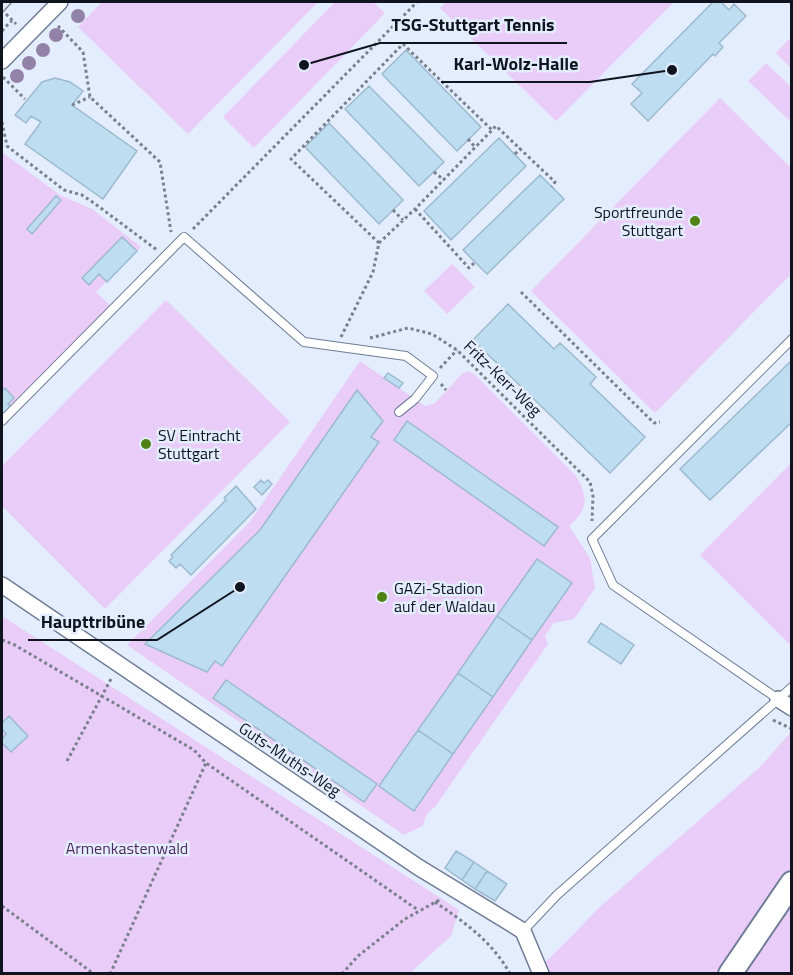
<svg xmlns="http://www.w3.org/2000/svg" width="793" height="975" font-family="'Titillium Web',sans-serif">
<style>
.green{fill:#eaccf8}
.building{fill:#beddf1;stroke:#9cbace;stroke-width:1.5}
.lines{fill:none;stroke-linecap:round;stroke-linejoin:round}
.service-casing{stroke:#6e7c95;stroke-width:10}
.minor-casing{stroke:#6e7c95;stroke-width:18}
.secondary-casing{stroke:#6e7c95;stroke-width:26}
.path{stroke:#79818e;stroke-width:3;stroke-dasharray:3 3;stroke-linecap:butt}
.service{stroke:#fff;stroke-width:8}
.minor{stroke:#fff;stroke-width:15}
.secondary{stroke:#fff;stroke-width:22}
.tram{stroke:#828997;stroke-width:1.5}
.tree{fill:#9382a8}
.poi-dot{fill:#508215;stroke:#e3edfe;stroke-width:2}
.labels{text-anchor:middle;stroke-width:5;stroke-linejoin:round;paint-order:stroke}
.poi-label{font-size:16px;fill:#0f141e;stroke:#e3edfe;text-anchor:start}
.street-label{font-size:16px;fill:#0f141e;stroke:#e3edfe}
.park-label{font-size:16px;fill:#512a61;stroke:#e3edfe}
.leader{fill:none;stroke:#0f141e;stroke-width:2}
.callout-dot{fill:#0f141e;stroke:#e3edfe;stroke-width:2}
.callout-label{font-size:18px;text-anchor:middle;font-weight:bold;fill:#0f141e;stroke:#e3edfe;stroke-width:5;stroke-linejoin:round;paint-order:stroke}
</style>
<rect width="100%" height="100%" fill="#e3edfe"/>
<path class="green" d="M102 2H318L188 134 78 27Z
M335 2H373L385 13 254 148 223 117Z
M447 2H674L556 121 440 8Z
M791 37V68L776 53Z
M766 63 791 87V122L748 81Z
M720 98 791 168V274L655 413 531 291Z
M2 152 60 195 92 209 141 247 96 292 110 305 2 415Z
M452 264 475 287 447 314 424 291Z
M166 300 290 422 105 609 2 506V466Z
M360 361 425 406 435 403 463 373 468 371 474 374 576 476C589 498 588 509 569 526L590 558 595 588 574 619 554 623 545 636 548 644 435 807C428 811 424 818 423 826L404 835 127 645 249 523Z
M791 463 792 641 789 644 700 555Z
M2 616 459 910 451 936 410 973H2Z
M791 732V973L534 974 603 904 761 766Z"/>
<path class="building" d="M713 2H721L729 10 734 4 746 16 719 43 723 47 715 56 713 54 648 121 631 104 642 93 632 84Z
M406 50 481 127 457 151 382 74Z
M55 78 70 82 83 91 72 105 137 151 103 199 25 144 41 122 31 116 26 123 15 115 42 82Z
M369 86 444 162 419 186 345 109Z
M329 123 403 200 379 224 305 147Z
M499 138 526 166 451 240 424 211Z
M540 175 564 199 487 274 463 250Z
M56 196 61 200 32 234 27 229Z
M122 237 137 251 107 282 99 274 89 285 82 278Z
M508 304 554 349 560 343 596 377 590 384 645 437 610 473 473 340Z
M792 360V422L710 500 680 469Z
M388 373 403 383 399 388 384 378Z
M5 388 14 398 8 404 11 407 2 416V391Z
M357 390 383 421 371 437 379 442 222 666 215 661 207 672 145 644 260 530Z
M407 421 558 527 544 546 394 440Z
M261 480 264 483 268 480 272 484 262 495 254 487Z
M236 486 256 509 191 575 180 564 176 568 169 561 173 557 171 555 226 500 224 498Z
M537 559 572 583 532 640 497 616Z
M497 616 532 640 493 697 458 673Z
M601 623 634 645 621 664 588 642Z
M458 673 493 697 453 754 418 730Z
M226 680 377 784 364 802 213 698Z
M9 716 28 736 11 752 2 743V739L6 734 2 729V723Z
M418 730 453 754 414 811 379 786Z
M456 851 474 862 462 880 445 868Z
M474 862 487 871 475 889 462 880Z
M487 871 507 884 495 901 475 889Z"/>
<g class="lines">
<defs>
<path id="service" d="M2 421 184 237 304 342 406 356 433 376 415 399 399 412
M778 699 613 585 592 539 792 339
M523 931 557 895 792 687"/>
<path id="minor" d="M2 61 60 2
M2 585 418 867 523 931 541 974
M778 699 792 708"/>
<path id="secondary" d="M730 974 792 883"/>
</defs>
<use href="#service" class="service-casing"/>
<use href="#minor" class="minor-casing"/>
<use href="#secondary" class="secondary-casing"/>
<path class="path" d="M6 14 16 24
M58 26 83 52 90 97 160 162 171 232
M2 31 12 20
M3 77 25 99
M72 105 90 97
M2 122 7 146 64 190 82 195 94 203 157 250
M468 139 475 147
M515 154 521 148
M434 172 444 180
M415 209 469 268 475 262
M393 210 403 220
M193 229 417 2
M379 243 291 159 403 44 492 130
M521 292 654 423 660 422
M341 337 373 272 379 243 415 209 496 126 555 182 552 187
M370 338 408 328 432 334 457 350 590 482 593 496 592 521
M440 368 457 350
M441 384 446 390
M2 640 13 644 194 750 206 763 418 910
M773 720 792 729
M67 761 112 677
M435 902C464 922 493 942 510 974
M2 906 94 974
M110 974 206 763
M342 974 358 956 405 919 441 899"/>
<use href="#service" class="service"/>
<use href="#minor" class="minor"/>
<use href="#secondary" class="secondary"/>
<path class="tram" d="M2 13 12 2"/>
</g>
<g class="tree">
<circle cx="78" cy="16" r="7"/>
<circle cx="56" cy="35" r="7"/>
<circle cx="43" cy="50" r="7"/>
<circle cx="29" cy="63" r="7"/>
<circle cx="17" cy="76" r="7"/>
</g>
<g class="poi-dot">
<circle cx="695" cy="221" r="6"/>
<circle cx="146" cy="444" r="6"/>
<circle cx="382" cy="597" r="6"/>
</g>
<g class="labels">
<g class="poi-label">
<text x="683" y="218" text-anchor="end">Sportfreunde<tspan x="683" dy="18">Stuttgart</tspan></text>
<text x="158" y="441">SV Eintracht<tspan x="158" dy="18">Stuttgart</tspan></text>
<text x="394" y="594">GAZi-Stadion<tspan x="394" dy="18">auf der Waldau</tspan></text>
</g>
<g class="street-label">
<text transform="translate(503 378) rotate(44)" y="6">Fritz-Kerr-Weg</text>
<text transform="translate(290 759) rotate(34)" y="6">Guts-Muths-Weg</text>
</g>
<g class="park-label">
<text x="127" y="854">Armenkastenwald</text>
</g>
</g>
<path class="leader" d="M304 65L380 43H567M672 70L590 82H441M240 587L157 640H28"/>
<g class="callout-dot">
<circle cx="304" cy="65" r="6"/>
<circle cx="672" cy="70" r="6"/>
<circle cx="240" cy="587" r="6"/>
</g>
<g class="callout-label">
<text x="473" y="31">TSG-Stuttgart Tennis</text>
<text x="516" y="70">Karl-Wolz-Halle</text>
<text x="93" y="628">Haupttribüne</text>
</g>
<rect width="793" height="975" fill="none" stroke="#0f141e" stroke-width="6"/>
</svg>
